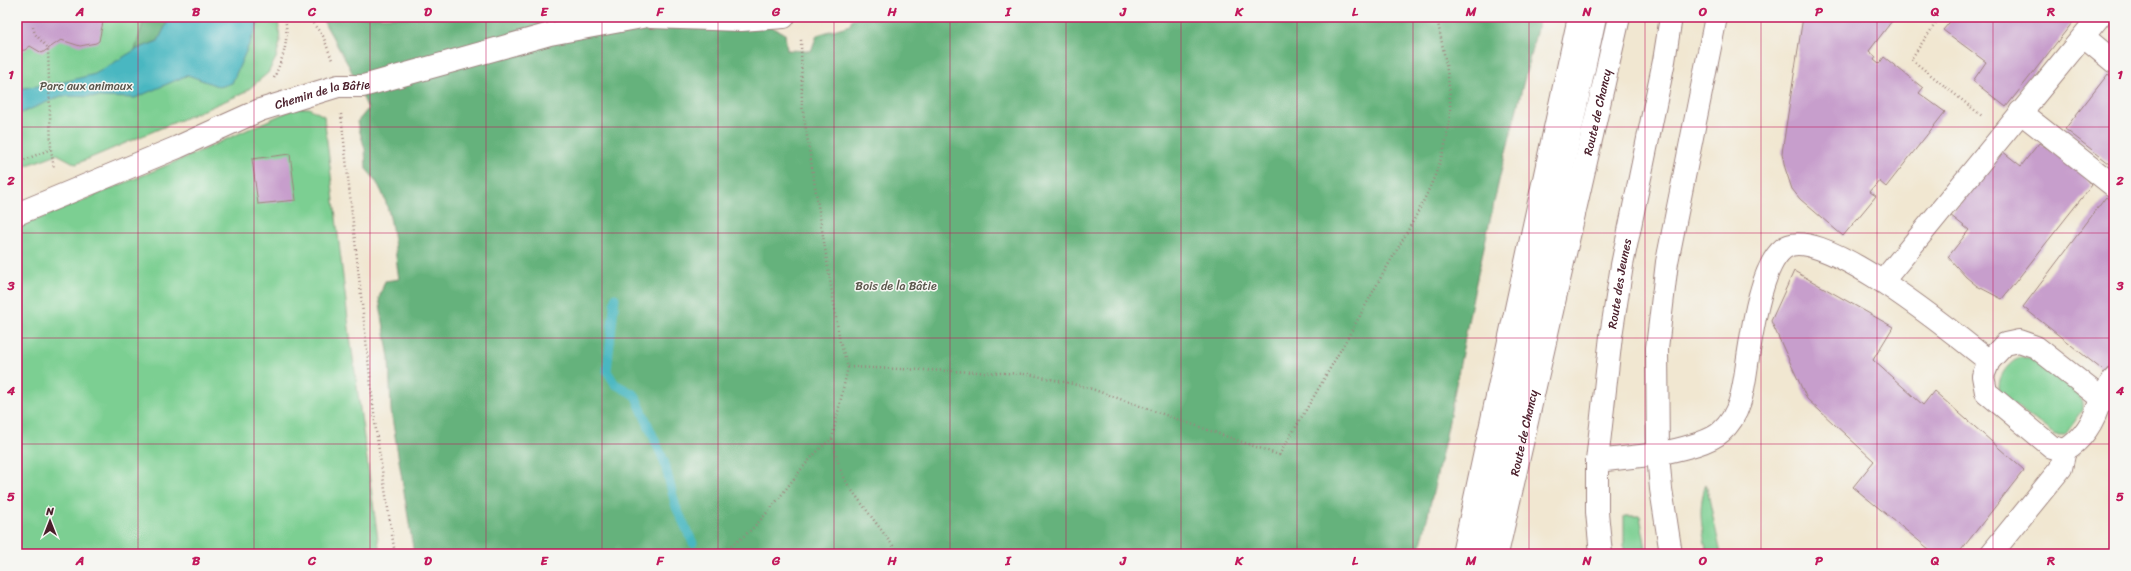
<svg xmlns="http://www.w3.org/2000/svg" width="2131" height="571" font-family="Sriracha,sans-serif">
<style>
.green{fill:#7ccf92;stroke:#63775e}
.forest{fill:#65b27c;stroke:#586854}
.water{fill:#48b7c1;stroke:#496b76}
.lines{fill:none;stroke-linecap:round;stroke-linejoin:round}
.stream{stroke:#48b7c1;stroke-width:9}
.building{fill:#c79ecc}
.minor-casing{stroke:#9e837e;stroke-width:24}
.major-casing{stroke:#9e837e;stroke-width:24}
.path{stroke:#9e837e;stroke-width:2.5;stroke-dasharray:1 3;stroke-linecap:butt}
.minor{stroke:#fff;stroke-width:22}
.major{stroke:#fff;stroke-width:22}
.grid{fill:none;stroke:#c2185b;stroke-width:1;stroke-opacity:0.55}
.labels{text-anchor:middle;stroke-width:3;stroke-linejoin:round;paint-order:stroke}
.park-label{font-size:12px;fill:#59544a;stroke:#f6f6f2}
.street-label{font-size:12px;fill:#4a1f2b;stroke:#f6f6f2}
.neatline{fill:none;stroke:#c2185b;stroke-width:1.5}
.grid-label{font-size:13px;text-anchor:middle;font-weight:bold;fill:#c2185b}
</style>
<rect width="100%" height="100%" fill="#f6f6f2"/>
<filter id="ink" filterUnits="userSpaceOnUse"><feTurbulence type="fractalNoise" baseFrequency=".025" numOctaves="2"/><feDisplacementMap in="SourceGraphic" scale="8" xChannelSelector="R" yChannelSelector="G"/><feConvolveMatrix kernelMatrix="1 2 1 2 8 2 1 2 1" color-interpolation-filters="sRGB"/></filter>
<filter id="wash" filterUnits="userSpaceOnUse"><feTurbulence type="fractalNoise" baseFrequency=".012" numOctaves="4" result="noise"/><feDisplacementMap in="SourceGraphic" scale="16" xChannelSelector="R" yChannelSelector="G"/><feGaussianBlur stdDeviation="0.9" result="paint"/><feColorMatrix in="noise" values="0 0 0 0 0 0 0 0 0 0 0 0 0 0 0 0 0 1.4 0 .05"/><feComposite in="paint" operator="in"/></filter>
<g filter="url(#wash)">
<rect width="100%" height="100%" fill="#f1e7d1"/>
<path class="green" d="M17 17H278L280 42 276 58 268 73 244 93 76 164 57 154 17 169Z
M296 108H309L324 116 350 336 380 554H17V228L189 156Z
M2020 357 2032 358 2078 393 2083 402V410L2065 435H2055L2000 394C1996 378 2006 365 2020 357Z
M1706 484 1721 554H1707C1702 528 1697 510 1706 484Z
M1624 516H1640L1647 554H1624Z"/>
<path class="forest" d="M145 17H167L168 21 158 41 135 50Z
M321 17H753L785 34 787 50 811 51 817 35 850 25 852 19 864 17H1540L1500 176 1473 296 1447 431 1419 554H414L391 411 389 358 379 298 385 281 399 279C393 243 394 197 366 169L365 149 357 122 368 109 350 68Z"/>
<path class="water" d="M167 17H258V24L232 83 220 87 188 75 135 98 61 96 17 115V89L64 82 95 74 135 50 158 41 168 21Z"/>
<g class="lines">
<path class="stream" d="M615 298 607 371 615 384 635 395 664 461 676 507 693 543"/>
</g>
<g id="blocks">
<path class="building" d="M17 17H104L99 41 96 43 80 46 61 40 42 53 30 46 25 50 17 51Z
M1803 17H1895L1869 51 1876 57 1874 60 1879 64 1884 57 1923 88 1919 93 1945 112 1886 187 1879 181 1870 192 1876 196 1843 236 1800 199 1792 189 1785 168 1782 153 1785 133Z
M1954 17H2075L2076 18 2006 107 1973 81 1986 62 1943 30Z
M2108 74 2114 79V167L2065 129Z
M2039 143 2077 167 2092 185 2002 299 1977 286 1966 277 1948 257 1969 230 1950 215 2002 151 2021 166Z
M290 154 296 200 258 204 252 159Z
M2106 197 2114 204V361L2105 372 2023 307Z
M1794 271 1893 327 1873 360 1923 405 1934 391 2024 470 1958 554H1935L1853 487 1874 461 1807 399 1771 321Z"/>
</g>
</g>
<g filter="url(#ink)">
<use href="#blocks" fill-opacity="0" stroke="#9e837e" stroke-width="1"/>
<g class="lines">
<defs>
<g id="minor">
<path d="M651 17 741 20 784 17"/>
<path d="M2084 37 2114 62"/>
<path d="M2020 112 2114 186"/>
<path id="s1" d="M17 214 178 147 260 110 338 86H363L550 34 642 17"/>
<path d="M1883 281 2099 17"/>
<path d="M2019 341 2036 347 2101 398C2095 419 2084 439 2065 450L2052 447 1986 392 1983 376 1989 361 2005 344Z"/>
<path d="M2114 379 2101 398 2114 402"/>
<path d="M1658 454C1675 450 1708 444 1721 432 1744 412 1744 380 1749 351 1753 325 1762 266 1783 249 1817 219 1959 338 1989 361"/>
<path d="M1480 554 1595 17"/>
<path d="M1991 554 2061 468 2065 450"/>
</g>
<g id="major">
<path d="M1597 461 1658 454"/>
<path d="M1463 554 1579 17"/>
<path id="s2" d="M1497 554C1536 375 1579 196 1619 17"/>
<path id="s3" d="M1601 554 1597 512V461L1611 336 1622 265 1664 61 1671 17"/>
<path d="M1671 554 1661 489 1658 454 1657 348 1667 262 1716 17"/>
</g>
</defs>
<use href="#minor" class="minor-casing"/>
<use href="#major" class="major-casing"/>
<path class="path" d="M308 17 323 36 332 60
M1940 17 1911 59 1982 116
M33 27 35 34 48 48 51 149 54 169
M274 78C284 55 289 42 285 17
M341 114 376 431 395 554
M17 163 51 149
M848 367 1028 374 1086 387 1279 455C1314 397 1348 338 1380 279 1408 230 1449 167 1450 110 1451 79 1442 47 1437 17
M832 439 840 469 848 485 899 554
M717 554C749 538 771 509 792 481 804 466 816 450 832 439L848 367 840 342 802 105 801 37"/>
<use href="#minor" class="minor"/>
<use href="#major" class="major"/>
</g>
</g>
<path class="grid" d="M138 17V554M254 17V554M370 17V554M486 17V554M602 17V554M718 17V554M834 17V554M950 17V554M1066 17V554M1181 17V554M1297 17V554M1413 17V554M1529 17V554M1645 17V554M1761 17V554M1877 17V554M1993 17V554M17 127H2114M17 233H2114M17 338H2114M17 444H2114"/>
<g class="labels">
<g class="park-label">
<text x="86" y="90">Parc aux animaux</text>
<text x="896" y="290">Bois de la Bâtie</text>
</g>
<g class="street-label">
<text dy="4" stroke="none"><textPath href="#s1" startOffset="329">Chemin de la Bâtie</textPath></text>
<text dy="4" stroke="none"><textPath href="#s2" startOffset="453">Route de Chancy</textPath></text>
<text dy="4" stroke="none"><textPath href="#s3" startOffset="272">Route des Jeunes</textPath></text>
<text dy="4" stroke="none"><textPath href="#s2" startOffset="124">Route de Chancy</textPath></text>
</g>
</g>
<rect width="2131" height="571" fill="none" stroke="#f6f6f2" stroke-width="44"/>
<g transform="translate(50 521)" stroke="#f6f6f2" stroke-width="3" paint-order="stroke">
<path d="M0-3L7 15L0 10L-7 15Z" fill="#4a1f2b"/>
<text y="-6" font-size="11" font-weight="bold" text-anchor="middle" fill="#4a1f2b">N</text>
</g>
<rect x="22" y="22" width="2087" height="527" class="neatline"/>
<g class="grid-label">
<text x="80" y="16">A</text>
<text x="196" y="16">B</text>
<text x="312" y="16">C</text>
<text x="428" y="16">D</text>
<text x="544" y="16">E</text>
<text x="660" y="16">F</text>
<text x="776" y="16">G</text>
<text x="892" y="16">H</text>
<text x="1008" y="16">I</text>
<text x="1123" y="16">J</text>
<text x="1239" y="16">K</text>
<text x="1355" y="16">L</text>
<text x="1471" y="16">M</text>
<text x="1587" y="16">N</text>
<text x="1703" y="16">O</text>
<text x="1819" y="16">P</text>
<text x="1935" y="16">Q</text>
<text x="2051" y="16">R</text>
<text x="11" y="79">1</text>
<text x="2120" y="79">1</text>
<text x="11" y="185">2</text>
<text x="2120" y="185">2</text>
<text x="11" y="290">3</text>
<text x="2120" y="290">3</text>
<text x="11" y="395">4</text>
<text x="2120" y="395">4</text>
<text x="11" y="501">5</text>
<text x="2120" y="501">5</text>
<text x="80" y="565">A</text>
<text x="196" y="565">B</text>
<text x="312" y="565">C</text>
<text x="428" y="565">D</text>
<text x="544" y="565">E</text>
<text x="660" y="565">F</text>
<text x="776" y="565">G</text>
<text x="892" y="565">H</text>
<text x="1008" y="565">I</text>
<text x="1123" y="565">J</text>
<text x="1239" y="565">K</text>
<text x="1355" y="565">L</text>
<text x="1471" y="565">M</text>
<text x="1587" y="565">N</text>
<text x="1703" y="565">O</text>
<text x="1819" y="565">P</text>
<text x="1935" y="565">Q</text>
<text x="2051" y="565">R</text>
</g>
</svg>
